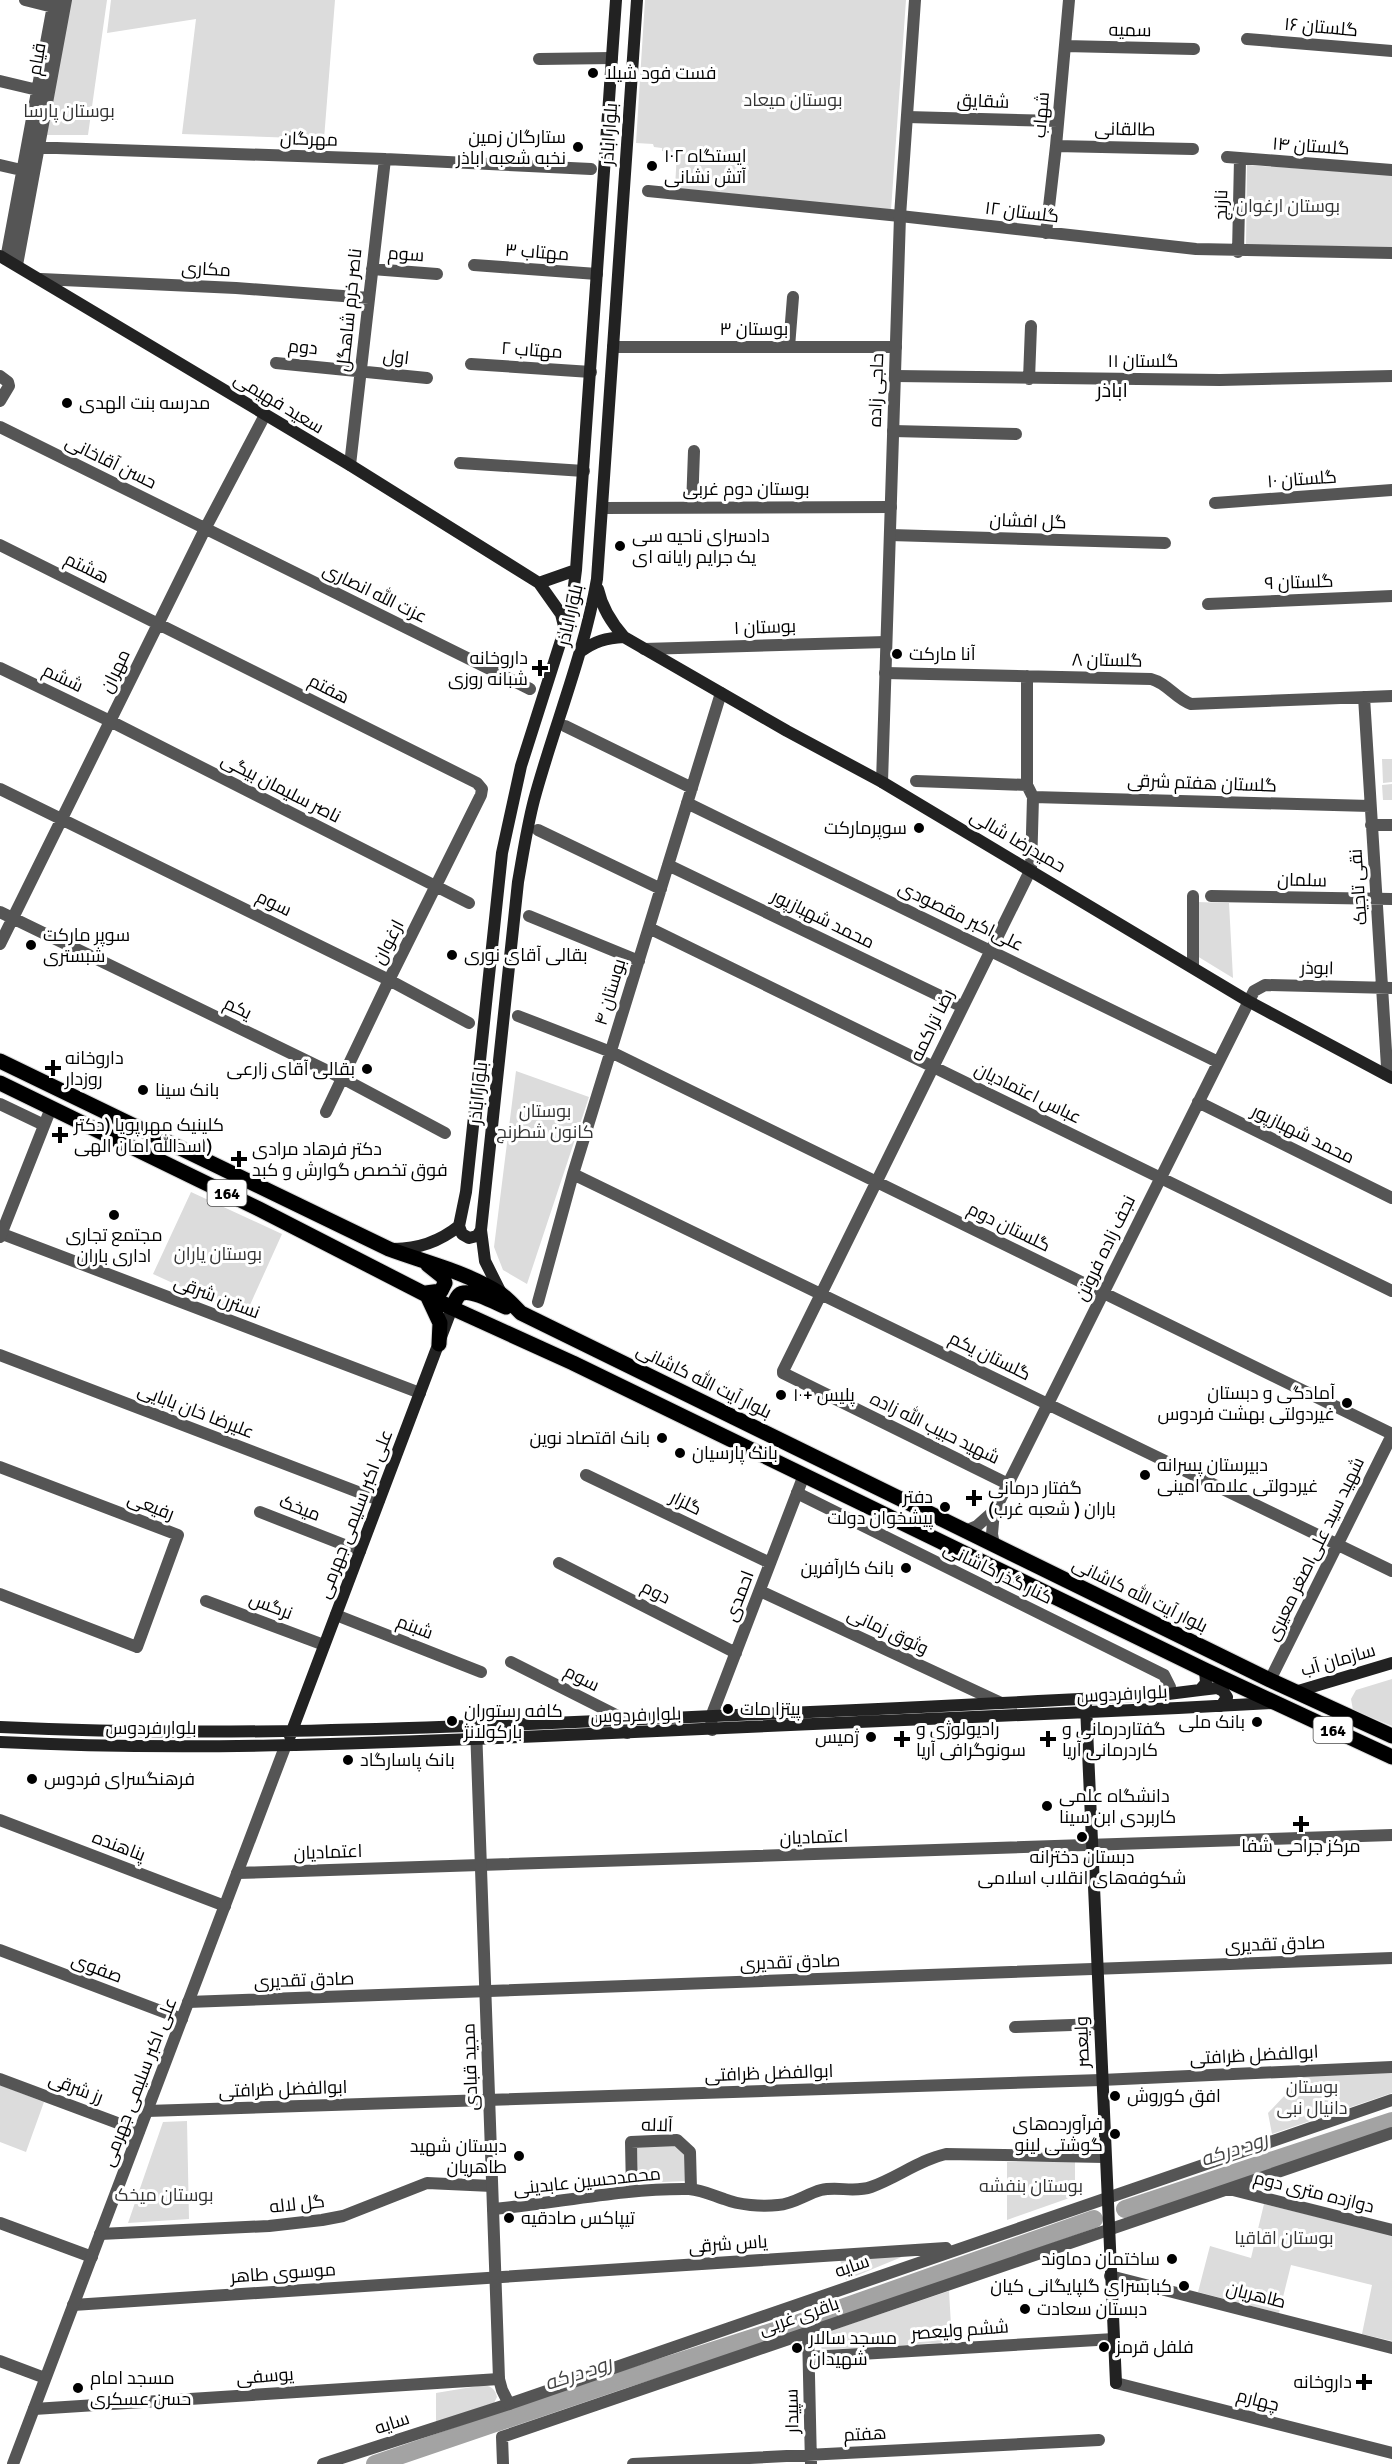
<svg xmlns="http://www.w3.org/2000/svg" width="1392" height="2464" font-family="Signika,Cairo,sans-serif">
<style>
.green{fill:#dcdcdc}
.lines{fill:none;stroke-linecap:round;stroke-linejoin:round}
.river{stroke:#a3a3a3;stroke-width:18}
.primary-casing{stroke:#dbdbdb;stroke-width:17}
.minor{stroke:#555;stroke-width:12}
.tertiary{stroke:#555;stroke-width:12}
.secondary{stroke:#222;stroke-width:12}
.primary{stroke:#000;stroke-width:15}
.poi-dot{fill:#000;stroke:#fff;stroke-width:2}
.labels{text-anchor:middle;stroke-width:6;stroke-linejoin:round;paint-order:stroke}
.shield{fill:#fff;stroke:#4c4c4c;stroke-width:1.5}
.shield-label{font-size:16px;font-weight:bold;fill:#000}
.street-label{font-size:18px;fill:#000;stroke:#fff}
.poi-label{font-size:18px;fill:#000;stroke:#fff;text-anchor:start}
.park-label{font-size:18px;fill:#333;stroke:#fff}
.neighbourhood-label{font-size:20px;fill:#000;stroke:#fff}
.water-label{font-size:20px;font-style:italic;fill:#444;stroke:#fff}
</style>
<rect width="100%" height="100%" fill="#fff"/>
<path class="green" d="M67 0H107L88 135H42Z
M111 0H335L324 139 182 134 196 19 107 33Z
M645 0H906L891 210 675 188 677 152 662 151V148L654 147 653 144 636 143Z
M1247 165 1392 175V247L1246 245Z
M1382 759H1392V782L1383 783Z
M1392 784V800H1383L1382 785Z
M1197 902 1229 903 1233 978 1197 956Z
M516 1071 589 1097 527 1284 503 1270 494 1247Z
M191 1192 282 1234 245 1316 153 1274Z
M1392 1679V1726L1353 1710 1351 1699 1356 1690Z
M1392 2072V2093L1272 2134 1268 2113 1303 2076Z
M0 2085 44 2102 26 2152 0 2142Z
M187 2121 189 2219 128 2223 163 2122Z
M677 2143 685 2152 688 2181 639 2183 637 2147Z
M1007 2162H1075V2196L1007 2220Z
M1264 2204 1392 2235V2341L1362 2334 1372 2285 1291 2265 1279 2313 1198 2292 1210 2246 1251 2258Z
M909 2254 846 2280 840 2260Z
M949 2291 952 2342 822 2350 818 2335Z
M484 2385C492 2387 495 2389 497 2397L494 2403 436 2422V2393Z"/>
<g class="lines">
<path class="river" d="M1125 2209 1392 2121
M799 2323 1094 2219
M375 2464 622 2380 796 2324"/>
<defs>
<path id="primary" d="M0 1061 389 1249C427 1263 466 1272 501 1294 508 1299 515 1307 521 1313L1270 1680 1392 1736
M0 1083 259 1209 452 1308 573 1363 1205 1670 1392 1757
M428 1265 443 1277 445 1283 441 1291 426 1293 440 1323 439 1344
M452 1308C454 1304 456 1298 459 1295 468 1287 496 1303 506 1307"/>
</defs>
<use href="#primary" class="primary-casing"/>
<path class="minor" d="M25 0 53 7
M1247 39 1392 51
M1065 46 1194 49
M539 59 612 58
M0 81 46 92
M907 117 1058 121
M1056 146 1193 149
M27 147 385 159 591 169
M1227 157 1392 170
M0 165 30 172
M648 191 900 216 1196 249 1392 253
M1046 233 1056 146 1069 0
M1238 252 1240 159
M6 259 54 0
M17 265 66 0
M474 265 597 274
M372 269 437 274
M41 279 236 288 369 298
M613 347H896
M789 347 793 297
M276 363 427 378
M471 364 591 372
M0 376 8 382 9 386 0 401
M895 376 1220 380 1392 376
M1029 379 1031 326
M0 427 530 689
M893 431 1016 434
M460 463 584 471
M350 465 385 159
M1215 503 1392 490
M692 507 694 451
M602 508 891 507
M890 535 1165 543
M0 545 477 783 482 789 481 795 389 980 326 1112
M1208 604 1392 596
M644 649 886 642
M0 668 110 721 469 903
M885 673 1151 679C1167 683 1176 699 1191 704L1392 696
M1364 697 1387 1067 1385 1074
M565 726 692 788
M916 781 1027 785
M0 789 389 980 469 1023
M1033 797 1370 806
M687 803 1218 1062
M1371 825H1392
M538 830 661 889
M668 865 961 1006
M1193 896V966
M1211 896 1392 899
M0 912 342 1078 445 1133
M529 916 639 961
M649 928 1392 1291
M0 944 205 529 265 415
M518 1016 611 1052 1392 1434
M1198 1102 1392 1198
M573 1174 1392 1571
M0 1233 420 1393
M538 1302 573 1174 721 693
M0 1355 379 1500
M0 1467 178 1535 137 1647 0 1594
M586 1475 770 1563
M1008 1484 783 1373V1371L1031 869 1033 797 1027 785V676
M260 1512 360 1551
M965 1531 977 1526 995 1510 1254 991 1265 985 1392 988
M994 1545 992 1534 994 1511
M559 1563 736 1653
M760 1591 1001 1703
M206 1601 324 1645
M336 1615 481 1672
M511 1662 626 1720 627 1733
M1270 1680 1392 1435
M712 1730 711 1717 804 1475
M0 1820 225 1906
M237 1873 1392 1835
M0 1950 182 2019
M188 2002 1392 1958
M1015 2027 1099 2024
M0 2079 139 2131
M147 2111 1101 2080 1392 2067
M1229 2189 1392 2230
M632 2191 631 2142 677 2140 690 2152 691 2189
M493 2209C558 2203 623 2188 689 2189 702 2190 712 2195 724 2199 739 2205 762 2207 778 2205 794 2204 806 2194 821 2190 838 2186 854 2193 871 2187 897 2178 919 2160 946 2154L1104 2157
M0 2223 92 2257
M100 2234 269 2226 322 2220 343 2216 427 2183 492 2186
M1110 2276 1392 2348
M73 2305 946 2248
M808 2332 811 2464
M809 2357 1114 2339
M0 2361 45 2378
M1116 2383 1392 2453
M34 2409 499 2379
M323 2464 509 2404 1392 2100
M503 2464 502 2437 1392 2133
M633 2464 1099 2440"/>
<path class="tertiary" d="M882 782 900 216 915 0
M0 1104 44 1125
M0 1237 51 1108
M797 1493 1164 1675 1170 1687 1168 1694
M476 1727 499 2379 502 2390 509 2404
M13 2464 285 1747"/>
<path class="secondary" d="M0 256 350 465 539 583 561 614 565 630
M539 583 576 570
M598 589C602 608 611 622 624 637L787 731 882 782 1248 1001 1392 1078
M580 652C595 641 606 638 624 637
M459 1226 466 1192 502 853 521 766 571 609 576 570 616 0
M459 1226 462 1234 469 1238 477 1236 481 1230
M394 1249C419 1249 439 1242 459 1226
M502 1295 485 1261 481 1230 518 882C523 854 527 827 534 800 554 726 584 655 597 579L637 0
M1200 1690 1217 1688 1223 1691 1227 1697 1221 1706
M1295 1692 1392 1663
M1086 1706 1116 2383
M0 1727C207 1737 415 1729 622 1720 804 1712 986 1705 1168 1694L1200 1690 1206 1683 1205 1670
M290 1736 452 1308
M0 1742C182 1751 363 1744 544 1736 788 1726 1031 1716 1274 1703"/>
<use href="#primary" class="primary"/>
</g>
<g class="poi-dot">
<circle cx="593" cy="73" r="6"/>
<circle cx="578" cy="147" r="6"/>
<circle cx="652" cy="166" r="6"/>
<circle cx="67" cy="403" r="6"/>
<circle cx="620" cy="546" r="6"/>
<circle cx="897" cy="654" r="6"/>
<path d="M537 659h6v6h6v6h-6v6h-6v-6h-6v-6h6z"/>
<circle cx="919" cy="828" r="6"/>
<circle cx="31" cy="945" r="6"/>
<circle cx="452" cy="955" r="6"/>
<path d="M50 1059h6v6h6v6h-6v6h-6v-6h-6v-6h6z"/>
<circle cx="367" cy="1069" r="6"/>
<circle cx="143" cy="1090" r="6"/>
<path d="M57 1126h6v6h6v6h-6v6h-6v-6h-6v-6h6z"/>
<path d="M236 1150h6v6h6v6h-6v6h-6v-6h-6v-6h6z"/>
<circle cx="114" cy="1215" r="6"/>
<circle cx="781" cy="1395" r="6"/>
<circle cx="1347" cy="1403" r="6"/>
<circle cx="662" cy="1438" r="6"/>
<circle cx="680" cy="1453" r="6"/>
<circle cx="1145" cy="1475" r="6"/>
<path d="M971 1489h6v6h6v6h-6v6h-6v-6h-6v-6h6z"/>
<circle cx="945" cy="1507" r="6"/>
<circle cx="906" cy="1568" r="6"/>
<circle cx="728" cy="1709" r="6"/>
<circle cx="452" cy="1721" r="6"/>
<circle cx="1257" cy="1722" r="6"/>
<circle cx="871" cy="1737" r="6"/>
<path d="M899 1730h6v6h6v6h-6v6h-6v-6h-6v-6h6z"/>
<path d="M1045 1730h6v6h6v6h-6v6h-6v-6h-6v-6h6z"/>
<circle cx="348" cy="1760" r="6"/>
<circle cx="32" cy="1779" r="6"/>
<circle cx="1047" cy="1806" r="6"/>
<path d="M1298 1815h6v6h6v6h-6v6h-6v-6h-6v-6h6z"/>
<circle cx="1082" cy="1837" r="6"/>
<circle cx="1115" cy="2096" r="6"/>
<circle cx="1115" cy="2134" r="6"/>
<circle cx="519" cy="2156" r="6"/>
<circle cx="509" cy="2218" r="6"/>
<circle cx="1172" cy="2259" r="6"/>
<circle cx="1184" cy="2286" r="6"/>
<circle cx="1025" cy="2309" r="6"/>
<circle cx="1104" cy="2347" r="6"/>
<circle cx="797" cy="2348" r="6"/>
<path d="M1361 2373h6v6h6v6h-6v6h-6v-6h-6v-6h6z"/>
<circle cx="78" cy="2388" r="6"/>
</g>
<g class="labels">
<g class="shield">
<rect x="207.5" y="1180" width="39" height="26" rx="4.5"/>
<rect x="1313.5" y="1717" width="39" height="26" rx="4.5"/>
</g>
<g class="shield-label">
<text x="227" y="1199">164</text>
<text x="1333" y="1736">164</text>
</g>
<g class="street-label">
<text transform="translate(1321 27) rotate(5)" y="6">گلستان ۱۶</text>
<text transform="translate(1130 30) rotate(1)" y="6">سمیه</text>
<text transform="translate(37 59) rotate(-80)" y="6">قیام</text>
<text transform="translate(983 101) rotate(2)" y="6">شقایق</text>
<text transform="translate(1041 115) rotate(-85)" y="6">شهاب</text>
<text transform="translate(1125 129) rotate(1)" y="6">طالقانی</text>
<text transform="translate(609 134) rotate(-86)" y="6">بلوار اباذر</text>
<text transform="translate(309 139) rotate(2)" y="6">مهرگان</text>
<text transform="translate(1311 146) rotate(4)" y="6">گلستان ۱۴</text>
<text transform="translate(1221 205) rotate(-89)" y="6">نارنج</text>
<text transform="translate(1022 212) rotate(7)" y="6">گلستان ۱۲</text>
<text transform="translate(537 252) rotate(4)" y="6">مهتاب ۳</text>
<text transform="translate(406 254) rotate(4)" y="6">سوم</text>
<text transform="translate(206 269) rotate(3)" y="6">مکاری</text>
<text transform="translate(349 310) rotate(-84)" y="6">ناصر خرم شاهگل</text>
<text x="754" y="335">بوستان ۳</text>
<text transform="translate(303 347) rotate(6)" y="6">دوم</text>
<text transform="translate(532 350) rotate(4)" y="6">مهتاب ۲</text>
<text transform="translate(396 357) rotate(6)" y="6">اول</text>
<text x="1143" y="367">گلستان ۱۱</text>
<text transform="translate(876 390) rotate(-88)" y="6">حاجی زاده</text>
<text transform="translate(279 403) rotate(31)" y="6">سعید فهیمی</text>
<text transform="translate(111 462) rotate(26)" y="6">حسن آقاخانی</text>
<text transform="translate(1302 479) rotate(-4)" y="6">گلستان ۱۰</text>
<text x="746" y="495">بوستان دوم غربی</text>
<text transform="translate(1028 521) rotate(2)" y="6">گل افشان</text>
<text transform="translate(87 568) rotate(26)" y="6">هشتم</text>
<text transform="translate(1299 582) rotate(-2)" y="6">گلستان ۹</text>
<text transform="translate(375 593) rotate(26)" y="6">عزت الله انصاری</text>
<text transform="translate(570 615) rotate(-77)" y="6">بلوار اباذر</text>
<text transform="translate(765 627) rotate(-2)" y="6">بوستان ۱</text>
<text transform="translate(1107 660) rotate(1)" y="6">گلستان ٨</text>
<text transform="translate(115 671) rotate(-64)" y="6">مهران</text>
<text transform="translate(63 678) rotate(26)" y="6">ششم</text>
<text transform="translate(329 689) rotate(27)" y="6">هفتم</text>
<text transform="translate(1202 783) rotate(2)" y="6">گلستان هفتم شرقی</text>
<text transform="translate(281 788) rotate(27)" y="6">ناصر سلیمان بیگی</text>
<text transform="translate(1018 841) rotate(30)" y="6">حمیدرضا شالی</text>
<text transform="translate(1302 880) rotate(1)" y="6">سلمان</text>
<text transform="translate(1358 887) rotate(-94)" y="6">نقی تاجیک</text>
<text transform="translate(274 903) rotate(26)" y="6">سوم</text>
<text transform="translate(961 916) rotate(26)" y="6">علی‌اکبر مقصودی</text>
<text transform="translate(823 919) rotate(26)" y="6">محمد شهبازپور</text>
<text transform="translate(388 942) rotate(-63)" y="6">ارغوان</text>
<text transform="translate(1317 968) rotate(1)" y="6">ابوذر</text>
<text transform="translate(610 992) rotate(-73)" y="6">بوستان ۴</text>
<text transform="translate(238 1008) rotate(26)" y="6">یکم</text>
<text transform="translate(932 1025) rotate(-64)" y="6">رضا تراکمه</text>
<text transform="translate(478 1093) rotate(-84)" y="6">بلوار اباذر</text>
<text transform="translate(1028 1093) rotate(26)" y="6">عباس اعتمادیان</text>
<text transform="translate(1303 1134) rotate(26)" y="6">محمد شهبازپور</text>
<text transform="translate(1009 1227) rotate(26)" y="6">گلستان دوم</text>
<text transform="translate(1105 1248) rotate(-64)" y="6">نجف زاده فروتن</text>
<text transform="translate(217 1297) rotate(21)" y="6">نسترن شرقی</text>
<text transform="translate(990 1356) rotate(26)" y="6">گلستان یکم</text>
<text transform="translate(704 1381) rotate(26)" y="6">بلوار آیت الله کاشانی</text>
<text transform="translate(196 1411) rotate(21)" y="6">علیرضا خان بابایی</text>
<text transform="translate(935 1428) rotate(26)" y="6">شهید حبیب الله زاده</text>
<text transform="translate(686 1503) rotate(26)" y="6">گلزار</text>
<text transform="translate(151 1506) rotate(21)" y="6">رفیعی</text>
<text transform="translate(300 1508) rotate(21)" y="6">میخک</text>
<text transform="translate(355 1514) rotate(-69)" y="6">علی اکبر سلیمی جهرمی</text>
<text transform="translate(1315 1549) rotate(-64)" y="6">شهید سید علی‌اصغر معیری</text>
<text transform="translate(998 1573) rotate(26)" y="6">کنار گذر کاشانی</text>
<text transform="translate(656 1592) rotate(27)" y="6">دوم</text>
<text transform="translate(1140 1595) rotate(26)" y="6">بلوار آیت الله کاشانی</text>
<text transform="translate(739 1596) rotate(-69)" y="6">احمدی</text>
<text transform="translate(271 1606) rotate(21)" y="6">نرگس</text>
<text transform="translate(415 1627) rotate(21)" y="6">شبنم</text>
<text transform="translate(888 1631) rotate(25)" y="6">وثوق زمانی</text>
<text transform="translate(1338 1660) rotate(-16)" y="6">سازمان آب</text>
<text transform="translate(582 1678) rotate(27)" y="6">سوم</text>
<text transform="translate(1122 1694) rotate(-3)" y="6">بلوار فردوس</text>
<text transform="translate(636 1715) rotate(-2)" y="6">بلوار فردوس</text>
<text x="151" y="1734">بلوار فردوس</text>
<text transform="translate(814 1837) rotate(-2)" y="6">اعتمادیان</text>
<text transform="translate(119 1846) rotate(21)" y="6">پناهنده</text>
<text transform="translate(328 1852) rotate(-2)" y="6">اعتمادیان</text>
<text transform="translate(1275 1944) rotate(-2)" y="6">صادق تقدیری</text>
<text transform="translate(790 1962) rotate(-2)" y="6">صادق تقدیری</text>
<text transform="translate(97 1968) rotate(21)" y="6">صفوی</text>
<text transform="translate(304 1980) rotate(-2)" y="6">صادق تقدیری</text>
<text transform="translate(1082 2042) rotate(-92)" y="6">ولیعصر</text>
<text transform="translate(1254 2055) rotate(-3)" y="6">ابوالفضل ظرافتی</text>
<text transform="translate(470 2067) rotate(-92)" y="6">مجید قبادی</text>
<text transform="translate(769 2073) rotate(-2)" y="6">ابوالفضل ظرافتی</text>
<text transform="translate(139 2082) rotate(-69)" y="6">علی اکبر سلیمی جهرمی</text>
<text transform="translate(76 2088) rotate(21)" y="6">رز شرقی</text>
<text transform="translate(283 2089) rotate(-2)" y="6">ابوالفضل ظرافتی</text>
<text transform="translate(657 2125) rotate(2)" y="6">آلاله</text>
<text transform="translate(587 2181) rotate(-6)" y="6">محمدحسین عابدینی</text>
<text transform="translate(1314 2192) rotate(14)" y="6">دوازده متری دوم</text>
<text transform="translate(297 2204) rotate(-6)" y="6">گل لاله</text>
<text transform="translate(728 2244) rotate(-4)" y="6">یاس شرقی</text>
<text transform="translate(852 2266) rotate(-19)" y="6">سایه</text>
<text transform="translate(283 2273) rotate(-4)" y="6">موسوی طاهر</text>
<text transform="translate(1256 2295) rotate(14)" y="6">طاهریان</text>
<text transform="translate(799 2316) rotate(-19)" y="6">باقری غربی</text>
<text transform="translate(960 2330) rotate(-4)" y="6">ششم ولیعصر</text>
<text transform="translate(265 2376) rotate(-4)" y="6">یوسفی</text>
<text transform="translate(1258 2400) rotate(14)" y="6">چهارم</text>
<text transform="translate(792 2411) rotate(-91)" y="6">سپیدار</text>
<text transform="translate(392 2423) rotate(-18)" y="6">سایه</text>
<text transform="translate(865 2434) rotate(-3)" y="6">هفتم</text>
</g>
<g class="poi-label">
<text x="605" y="79">فست فود شیلا</text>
<text x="566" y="143" text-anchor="end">ستارگان زمین<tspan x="566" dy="21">نخبه شعبه اباذر</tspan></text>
<text x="664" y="162">ایستگاه ۱۰۲<tspan x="664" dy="21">آتش نشانی</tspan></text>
<text x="79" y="409">مدرسه بنت الهدی</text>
<text x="632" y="542">دادسرای ناحیه سی<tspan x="632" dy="21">یک جرایم رایانه ای</tspan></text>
<text x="909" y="660">آنا مارکت</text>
<text x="528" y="664" text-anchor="end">داروخانه<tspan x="528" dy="21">شبانه روزی</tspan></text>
<text x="907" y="834" text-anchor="end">سوپرمارکت</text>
<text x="43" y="941">سوپر مارکت<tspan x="43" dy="21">شبستری</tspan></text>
<text x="464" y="961">بقالی آقای نوری</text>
<text x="65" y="1064">داروخانه<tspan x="65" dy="21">روزدار</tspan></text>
<text x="355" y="1075" text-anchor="end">بقالی آقای زارعی</text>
<text x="155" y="1096">بانک سینا</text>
<text x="74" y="1131">کلینیک مهر پویا (دکتر<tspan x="74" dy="21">اسدالله امان الهی)</tspan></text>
<text x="252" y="1155">دکتر فرهاد مرادی<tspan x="252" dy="21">فوق تخصص گوارش و کبد</tspan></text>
<text x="114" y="1241" text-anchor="middle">مجتمع تجاری<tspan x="114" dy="21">اداری باران</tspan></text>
<text x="1335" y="1399" text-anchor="end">آمادگی و دبستان<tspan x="1335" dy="21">غیردولتی بهشت فردوس</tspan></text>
<text x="793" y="1401">پلیس +۱۰</text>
<text x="650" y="1444" text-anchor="end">بانک اقتصاد نوین</text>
<text x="692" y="1459">بانک پارسیان</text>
<text x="1157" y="1471">دبیرستان پسرانه<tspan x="1157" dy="21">غیردولتی علامه امینی</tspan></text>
<text x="988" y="1494">گفتار درمانی<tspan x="988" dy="21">باران ( شعبه غرب)</tspan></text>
<text x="933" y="1503" text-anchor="end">دفتر<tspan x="933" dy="21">پیشخوان دولت</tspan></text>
<text x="894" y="1574" text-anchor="end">بانک کارآفرین</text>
<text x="740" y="1715">پیتزا مات</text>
<text x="464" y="1717">کافه رستوران<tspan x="464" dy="21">بارکولانژ</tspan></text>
<text x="1245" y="1728" text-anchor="end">بانک ملی</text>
<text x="916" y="1735">رادیولوژی و<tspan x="916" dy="21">سونوگرافی آریا</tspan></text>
<text x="1062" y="1735">گفتاردرمانی و<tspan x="1062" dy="21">کاردرمانی آریا</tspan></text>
<text x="859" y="1743" text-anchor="end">ژمیس</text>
<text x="360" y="1766">بانک پاسارگاد</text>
<text x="44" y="1785">فرهنگسرای فردوس</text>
<text x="1059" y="1802">دانشگاه علمی<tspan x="1059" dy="21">کاربردی ابن سینا</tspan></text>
<text x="1301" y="1852" text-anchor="middle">مرکز جراحی شفا</text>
<text x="1082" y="1863" text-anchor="middle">دبستان دخترانه<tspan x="1082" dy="21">شکوفه‌های انقلاب اسلامی</tspan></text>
<text x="1127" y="2102">افق کوروش</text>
<text x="1103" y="2130" text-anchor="end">فرآورده‌های<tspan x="1103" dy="21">گوشتی لینو</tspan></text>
<text x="507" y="2152" text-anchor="end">دبستان شهید<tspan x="507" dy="21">طاهریان</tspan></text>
<text x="521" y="2224">تیپاکس صادقیه</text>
<text x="1160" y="2265" text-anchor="end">ساختمان دماوند</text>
<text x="1172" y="2292" text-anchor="end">کبابسرای گلپایگانی کیان</text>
<text x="1037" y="2315">دبستان سعادت</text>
<text x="809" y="2344">مسجد سالار<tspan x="809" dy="21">شهیدان</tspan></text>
<text x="1116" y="2353">فلفل قرمز</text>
<text x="90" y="2384">مسجد امام<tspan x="90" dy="21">حسن عسکری</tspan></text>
<text x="1352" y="2388" text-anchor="end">داروخانه</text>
</g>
<g class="park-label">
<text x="793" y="106">بوستان میعاد</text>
<text x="69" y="117">بوستان پارسا</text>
<text x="1288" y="212">بوستان ارغوان</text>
<text x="545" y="1117">بوستان<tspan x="545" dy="21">کانون شطرنج</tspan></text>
<text x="218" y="1260">بوستان یاران</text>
<text x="1312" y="2093">بوستان<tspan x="1312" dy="21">دانیال نبی</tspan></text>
<text x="1031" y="2192">بوستان بنفشه</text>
<text x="164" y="2201">بوستان میخک</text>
<text x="1284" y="2244">بوستان اقاقیا</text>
</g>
<g class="neighbourhood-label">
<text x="1112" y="397">اباذر</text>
</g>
<g class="water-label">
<text transform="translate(1234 2149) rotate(-18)" y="7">رود درکه</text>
<text transform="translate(578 2373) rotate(-18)" y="7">رود درکه</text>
</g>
</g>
</svg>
